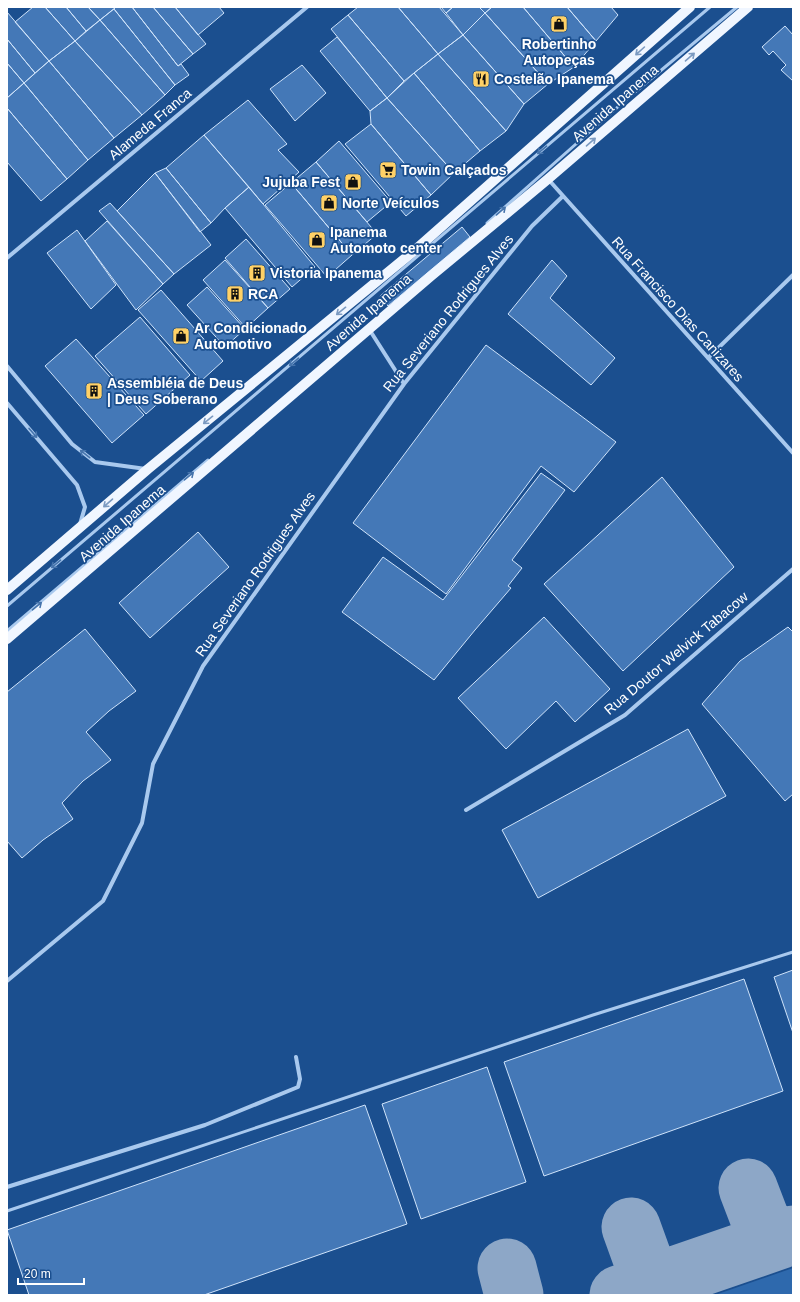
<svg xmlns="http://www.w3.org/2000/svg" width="800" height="1302" font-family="Arial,sans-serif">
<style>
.green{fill:#2e69ad}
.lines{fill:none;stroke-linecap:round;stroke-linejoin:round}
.taxiway{stroke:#8da7c7;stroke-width:59}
.building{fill:#4478b7;stroke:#cfe3fa}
.service{stroke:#a9c9ee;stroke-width:3}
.minor{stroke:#a9c9ee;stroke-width:4}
.primary{stroke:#f0f6ff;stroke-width:10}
.oneway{stroke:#7b9ac1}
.oneway2{stroke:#4674ac}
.labels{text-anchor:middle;stroke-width:3.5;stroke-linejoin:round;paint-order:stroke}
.poi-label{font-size:14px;font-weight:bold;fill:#fff;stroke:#1b4f8f;text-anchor:start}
.street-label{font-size:14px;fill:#fff;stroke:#1b4f8f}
</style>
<rect width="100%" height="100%" fill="#1b4f8f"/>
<path class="green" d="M793 1268V1295H715Z"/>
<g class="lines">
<path class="taxiway" d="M748 1188 761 1222 774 1235 790 1237
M631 1227 644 1263 654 1273 668 1278
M507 1268 514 1295
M619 1295 793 1235"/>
</g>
<path class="building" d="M33 7H45L75 41 49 61 15 22Z
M45 7H66L86 31 75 41Z
M66 7H88L100 20 86 31Z
M88 7H116L100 20Z
M116 7H132L178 66 181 64 189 75 175 85 114 9Z
M132 7H153L193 54 178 66Z
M153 7H175L206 44 193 54Z
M175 7H219L224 13 198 35Z
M358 7H398L438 54 404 81 348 15Z
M398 7H439L463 35 438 54Z
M441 7H453L446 13Z
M453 7H479L485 13 463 35 446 13Z
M479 7H492L485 13Z
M492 7H523L574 67 548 84 485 13Z
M523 7H567L596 41 574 67Z
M567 7H611L618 15 596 41Z
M114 9 175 85 165 95 100 20Z
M7 12 49 61 35 73 7 39Z
M485 13 548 84 524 104 463 35Z
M348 15 404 81 387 98 331 29Z
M100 20 165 95 142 115 75 41Z
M785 26 793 35V81L781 70 786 65 773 51 769 55 762 47Z
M463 35 524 104 506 131 438 54Z
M337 37 387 98 370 111 320 51Z
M7 39 35 73 24 83 7 63Z
M75 41 142 115 114 138 49 61Z
M438 54 506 131 480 151 414 73Z
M49 61 114 138 88 160 24 83Z
M7 63 24 83 7 98Z
M302 65 326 93 295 121 270 89Z
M414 73 480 151 454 173 387 98Z
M24 83 88 160 67 179 7 108V98Z
M387 98 454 173 431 195 371 124 370 111Z
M248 100 287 144 278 150 299 172 263 204 204 135Z
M7 108 67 179 41 201 7 162Z
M371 124 431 195 406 216 345 144Z
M204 135 249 187 225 208 211 223 166 168Z
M339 141 391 202 367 222 316 162Z
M316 162 377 234 352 255 291 183Z
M166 168 211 223 200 232 155 173Z
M155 173 211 245 174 274 117 211Z
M291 183 352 255 327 277 265 205Z
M249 187 315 267 292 287 225 208Z
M110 203 174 274 163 284 99 211Z
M107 221 163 284 136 310 85 241Z
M462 227 470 237 388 306 380 296Z
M77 230 116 285 91 309 47 253Z
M246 239 290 289 268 308 225 258Z
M225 260 268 308 246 328 203 280Z
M552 260 567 276 550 298 615 358 591 385 508 314Z
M207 287 245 329 225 347 187 305Z
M161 290 223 361 201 381 138 310Z
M140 317 190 375 146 414 95 356Z
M76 339 144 415 112 443 45 366Z
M486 345 616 442 574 492 541 466 446 594 353 523Z
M541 473 565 490 512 560 522 568 508 586 511 588 475 630 434 680 342 612 383 557 443 600Z
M662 477 734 567 623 671 544 584Z
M198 532 229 567 150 638 119 603Z
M544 617 610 689 575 722 556 701 506 749 458 698Z
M788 627 793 632V794L785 801 702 704 740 661Z
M85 629 136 691 109 711 86 732 111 760 83 781 62 803 73 819 43 840 22 858 7 841V692Z
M688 729 726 796 538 898 502 830Z
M793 970V1033L774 977Z
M744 979 783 1091 544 1176 504 1062Z
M487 1067 526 1182 421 1219 382 1104Z
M365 1105 407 1224 204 1295H29L7 1230Z"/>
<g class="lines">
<path class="service" d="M487 223 629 97 737 7
M7 606 710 7
M7 631 208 460
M7 1211 593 1015 793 952"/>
<path class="minor" d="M548 179 793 453
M7 258 307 7
M369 329 404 384
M708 358 793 275
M7 366 72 444 95 462 146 469
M7 403 77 485 85 507 80 524
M466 810 625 715 793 569
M7 981 103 901 142 823 153 764 203 666 404 384 532 226 563 196
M7 1187 205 1125 298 1087 300 1079 296 1057"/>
<path class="primary" d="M7 590 148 469 414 251 690 7
M7 639 431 276 548 179 748 7"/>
</g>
<defs><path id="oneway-shaft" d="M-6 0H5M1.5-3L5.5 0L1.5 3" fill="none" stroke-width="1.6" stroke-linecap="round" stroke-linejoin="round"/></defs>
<g class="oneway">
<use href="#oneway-shaft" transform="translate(640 51) rotate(138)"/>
<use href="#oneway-shaft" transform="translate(690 57) rotate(-41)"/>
<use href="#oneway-shaft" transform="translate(591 142) rotate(-41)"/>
<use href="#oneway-shaft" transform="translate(341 311) rotate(141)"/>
<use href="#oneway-shaft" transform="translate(208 420) rotate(141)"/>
<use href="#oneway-shaft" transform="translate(108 503) rotate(139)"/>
</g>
<g class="oneway2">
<use href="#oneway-shaft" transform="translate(542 150) rotate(140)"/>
<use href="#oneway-shaft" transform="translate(501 211) rotate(-41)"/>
<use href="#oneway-shaft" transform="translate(294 362) rotate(140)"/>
<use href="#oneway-shaft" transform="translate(33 433) rotate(49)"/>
<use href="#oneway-shaft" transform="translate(85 454) rotate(-142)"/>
<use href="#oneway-shaft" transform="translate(189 476) rotate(-40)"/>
<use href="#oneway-shaft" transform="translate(56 564) rotate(140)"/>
<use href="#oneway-shaft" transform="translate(37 606) rotate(-40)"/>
</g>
<defs>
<symbol id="shop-square" viewBox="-11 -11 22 22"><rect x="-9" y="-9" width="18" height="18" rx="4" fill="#ffd166" stroke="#1b4f8f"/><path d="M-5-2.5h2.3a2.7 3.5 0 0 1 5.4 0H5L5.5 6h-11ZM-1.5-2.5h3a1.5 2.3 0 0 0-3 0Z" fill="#111"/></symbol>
<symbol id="restaurant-square" viewBox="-11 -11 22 22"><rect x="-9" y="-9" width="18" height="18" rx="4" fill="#ffd166" stroke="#1b4f8f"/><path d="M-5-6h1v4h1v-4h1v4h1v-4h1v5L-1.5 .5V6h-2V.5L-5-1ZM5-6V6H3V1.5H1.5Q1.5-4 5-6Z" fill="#111"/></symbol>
<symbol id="supermarket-square" viewBox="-11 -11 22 22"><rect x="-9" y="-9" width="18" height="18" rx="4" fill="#ffd166" stroke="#1b4f8f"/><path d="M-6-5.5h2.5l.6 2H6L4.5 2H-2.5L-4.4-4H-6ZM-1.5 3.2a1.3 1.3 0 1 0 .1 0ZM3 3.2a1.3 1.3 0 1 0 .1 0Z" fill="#111"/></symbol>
<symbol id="building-square" viewBox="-11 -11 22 22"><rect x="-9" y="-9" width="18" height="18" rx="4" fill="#ffd166" stroke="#1b4f8f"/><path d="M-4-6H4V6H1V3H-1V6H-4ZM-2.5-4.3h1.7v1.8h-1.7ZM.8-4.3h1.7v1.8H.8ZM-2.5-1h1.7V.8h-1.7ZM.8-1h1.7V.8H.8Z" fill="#111"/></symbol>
</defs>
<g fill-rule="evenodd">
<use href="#shop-square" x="549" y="14" width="20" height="20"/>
<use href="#restaurant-square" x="471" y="69" width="20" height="20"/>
<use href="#supermarket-square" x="378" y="160" width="20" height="20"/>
<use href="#shop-square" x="343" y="172" width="20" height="20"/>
<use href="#shop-square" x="319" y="193" width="20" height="20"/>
<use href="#shop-square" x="307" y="230" width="20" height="20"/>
<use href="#building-square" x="247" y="263" width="20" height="20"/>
<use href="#building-square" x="225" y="284" width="20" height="20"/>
<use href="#shop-square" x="171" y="326" width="20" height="20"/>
<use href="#building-square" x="84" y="381" width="20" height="20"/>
</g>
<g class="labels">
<g class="poi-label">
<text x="559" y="49" text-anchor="middle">Robertinho<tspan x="559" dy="16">Autopeças</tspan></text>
<text x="494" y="84">Costelão Ipanema</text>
<text x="401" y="175">Towin Calçados</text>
<text x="340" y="187" text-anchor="end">Jujuba Fest</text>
<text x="342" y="208">Norte Veículos</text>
<text x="330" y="237">Ipanema<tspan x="330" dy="16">Automoto center</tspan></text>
<text x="270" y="278">Vistoria Ipanema</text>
<text x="248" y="299">RCA</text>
<text x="194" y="333">Ar Condicionado<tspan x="194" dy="16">Automotivo</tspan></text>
<text x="107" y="388">Assembléia de Deus<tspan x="107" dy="16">| Deus Soberano</tspan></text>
</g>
<g class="street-label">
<text transform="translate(615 103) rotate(-41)" y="5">Avenida Ipanema</text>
<text transform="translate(150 124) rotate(-40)" y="5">Alameda Franca</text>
<text transform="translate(678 309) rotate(48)" y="5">Rua Francisco Dias Canizares</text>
<text transform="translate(368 312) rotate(-41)" y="5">Avenida Ipanema</text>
<text transform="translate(448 313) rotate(-51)" y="5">Rua Severiano Rodrigues Alves</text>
<text transform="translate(122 523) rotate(-41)" y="5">Avenida Ipanema</text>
<text transform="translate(255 574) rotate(-55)" y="5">Rua Severiano Rodrigues Alves</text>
<text transform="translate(676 653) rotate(-40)" y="5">Rua Doutor Welvick Tabacow</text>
</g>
</g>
<rect width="800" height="1302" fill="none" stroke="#ffffff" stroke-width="16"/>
<path d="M18 1278v6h66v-6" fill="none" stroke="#ffffff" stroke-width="2"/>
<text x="24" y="1278" font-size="12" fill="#ffffff" stroke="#1b4f8f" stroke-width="3" paint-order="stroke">20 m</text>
</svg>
